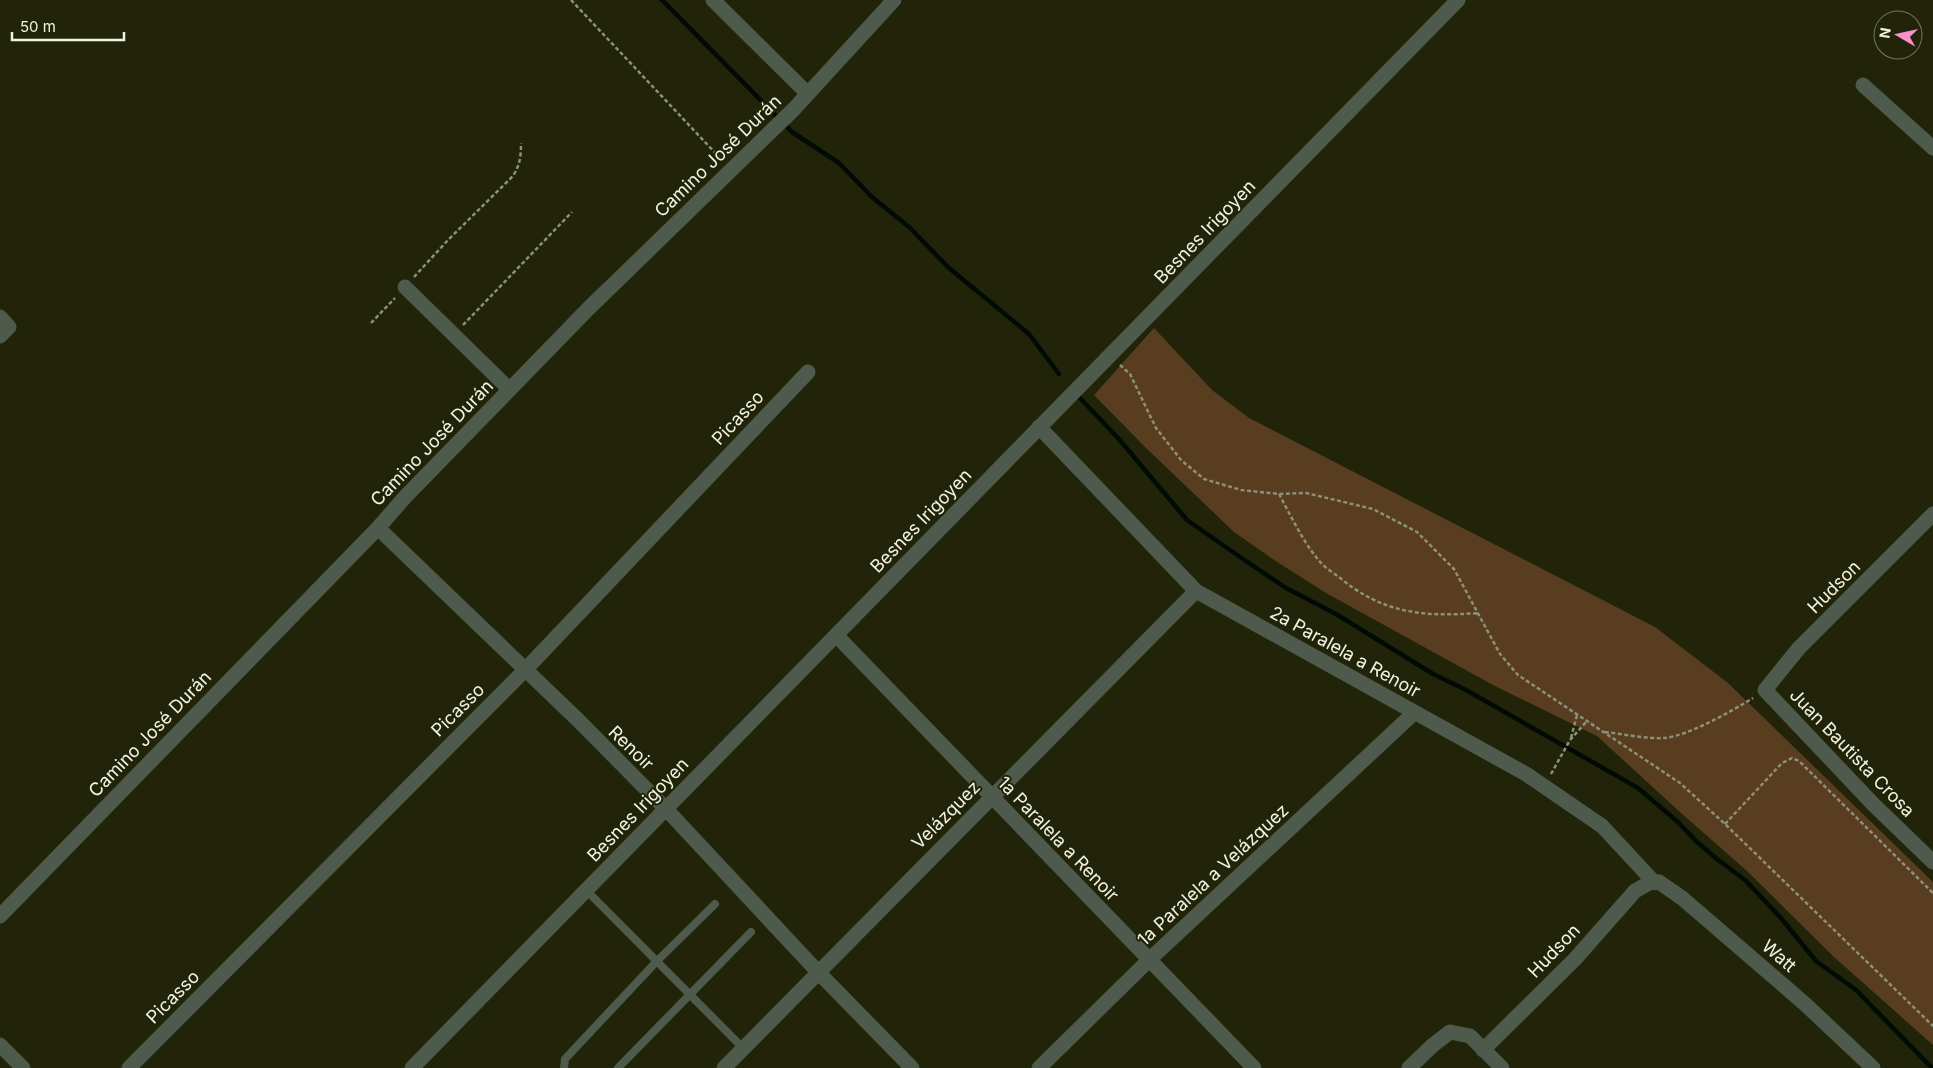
<svg xmlns="http://www.w3.org/2000/svg" width="1933" height="1068" font-family="Inter,sans-serif">
<style>
.green{fill:#593d21}
.lines{fill:none;stroke-linecap:round;stroke-linejoin:round}
.stream{stroke:#000b06;stroke-width:4.5}
.path{stroke:#8d907a;stroke-width:2.5;stroke-dasharray:4 2.5;stroke-linecap:butt}
.lane{stroke:#4e5b4c;stroke-width:8}
.street{stroke:#4e5b4c;stroke-width:15}
.labels{text-anchor:middle;stroke-width:4;stroke-linejoin:round;paint-order:stroke}
.street-label{font-size:18px;fill:#f0f3e2;stroke:#212408}
</style>
<rect width="100%" height="100%" fill="#212408"/>
<path class="green" d="M1154 328 1212 390 1249 418 1655 627 1728 683 1933 882V1045L1834 957 1747 871 1681 813 1597 736 1493 685 1326 593 1274 560 1234 532 1145 447 1094 395Z"/>
<g class="lines">
<path class="stream" d="M662 0 792 132 839 163 872 197 909 227 949 268 1029 334 1059 374
M1079 397 1118 438 1187 520 1240 557 1286 588 1336 614 1433 674 1466 690 1638 788 1679 823 1696 841 1717 859 1745 880 1780 917 1816 961 1856 990 1932 1068"/>
<path class="path" d="M571 0 721 159
M414 277 448 240 513 176C520 165 521 156 521 143
M371 323 395 298
M463 325 572 212
M1120 365 1130 374 1156 428 1181 460 1204 479 1241 490 1279 494 1306 493 1373 509 1417 532 1454 569 1500 654 1518 675 1680 783 1725 824 1933 1026
M1279 494C1291 516 1304 544 1321 563 1326 568 1333 573 1339 577 1383 614 1424 617 1479 613
M1605 732C1623 734 1646 739 1664 738 1688 736 1732 711 1753 698
M1571 738 1577 715
M1551 774 1570 740 1587 721
M1725 824 1782 763 1792 758 1799 761 1933 893"/>
<path class="lane" d="M586 890 743 1048
M564 1068 565 1059 657 961 715 904
M618 1068 751 932"/>
<path class="street" d="M713 0 808 94
M1863 85 1933 148
M405 287 509 389
M0 317 9 327 0 336
M1039 427 1196 591 1526 774 1602 826 1654 882
M1933 514 1799 648 1765 690 1873 804 1933 862
M378 528 579 721 666 809 818 972 912 1068
M836 635 1254 1068
M0 916 378 528 405 497 588 309 794 109 894 0
M0 1045 23 1068
M1483 1050 1575 959 1635 891 1649 883 1659 882 1682 898 1805 1004 1873 1068
M129 1068 525 670 808 372
M412 1068 1458 0
M724 1068 1196 591
M1039 1068 1149 960 1414 713
M1409 1068 1433 1045 1450 1032 1470 1036 1502 1068"/>
</g>
<g class="labels">
<g class="street-label">
<text transform="translate(718 156) rotate(-44)" y="6">Camino José Durán</text>
<text transform="translate(1205 232) rotate(-46)" y="6">Besnes Irigoyen</text>
<text transform="translate(738 418) rotate(-47)" y="6">Picasso</text>
<text transform="translate(432 443) rotate(-46)" y="6">Camino José Durán</text>
<text transform="translate(921 521) rotate(-46)" y="6">Besnes Irigoyen</text>
<text transform="translate(1834 587) rotate(-45)" y="6">Hudson</text>
<text transform="translate(1345 652) rotate(29)" y="6">2a Paralela a Renoir</text>
<text transform="translate(458 710) rotate(-45)" y="6">Picasso</text>
<text transform="translate(150 734) rotate(-46)" y="6">Camino José Durán</text>
<text transform="translate(631 748) rotate(44)" y="6">Renoir</text>
<text transform="translate(1852 753) rotate(46)" y="6">Juan Bautista Crosa</text>
<text transform="translate(638 810) rotate(-46)" y="6">Besnes Irigoyen</text>
<text transform="translate(946 815) rotate(-45)" y="6">Velázquez</text>
<text transform="translate(1058 839) rotate(46)" y="6">1a Paralela a Renoir</text>
<text transform="translate(1213 875) rotate(-43)" y="6">1a Paralela a Velázquez</text>
<text transform="translate(1554 951) rotate(-46)" y="6">Hudson</text>
<text transform="translate(1779 956) rotate(41)" y="6">Watt</text>
<text transform="translate(173 997) rotate(-45)" y="6">Picasso</text>
</g>
</g>
<g transform="translate(1898 35) rotate(279)"><circle r="24" fill="#212408" stroke="#74775f"/>
<path d="M0-4L9 19L0 12L-9 19Z" fill="#f890cc"/>
<text y="-8" font-size="14" font-weight="bold" text-anchor="middle" fill="#f0f3e2">N</text>
</g>
<path d="M12 32v8h112v-8" fill="none" stroke="#f0f3e2" stroke-width="2.5"/>
<text x="20" y="32" font-size="15" fill="#f0f3e2" stroke="#212408" stroke-width="4" paint-order="stroke">50 m</text>
</svg>
